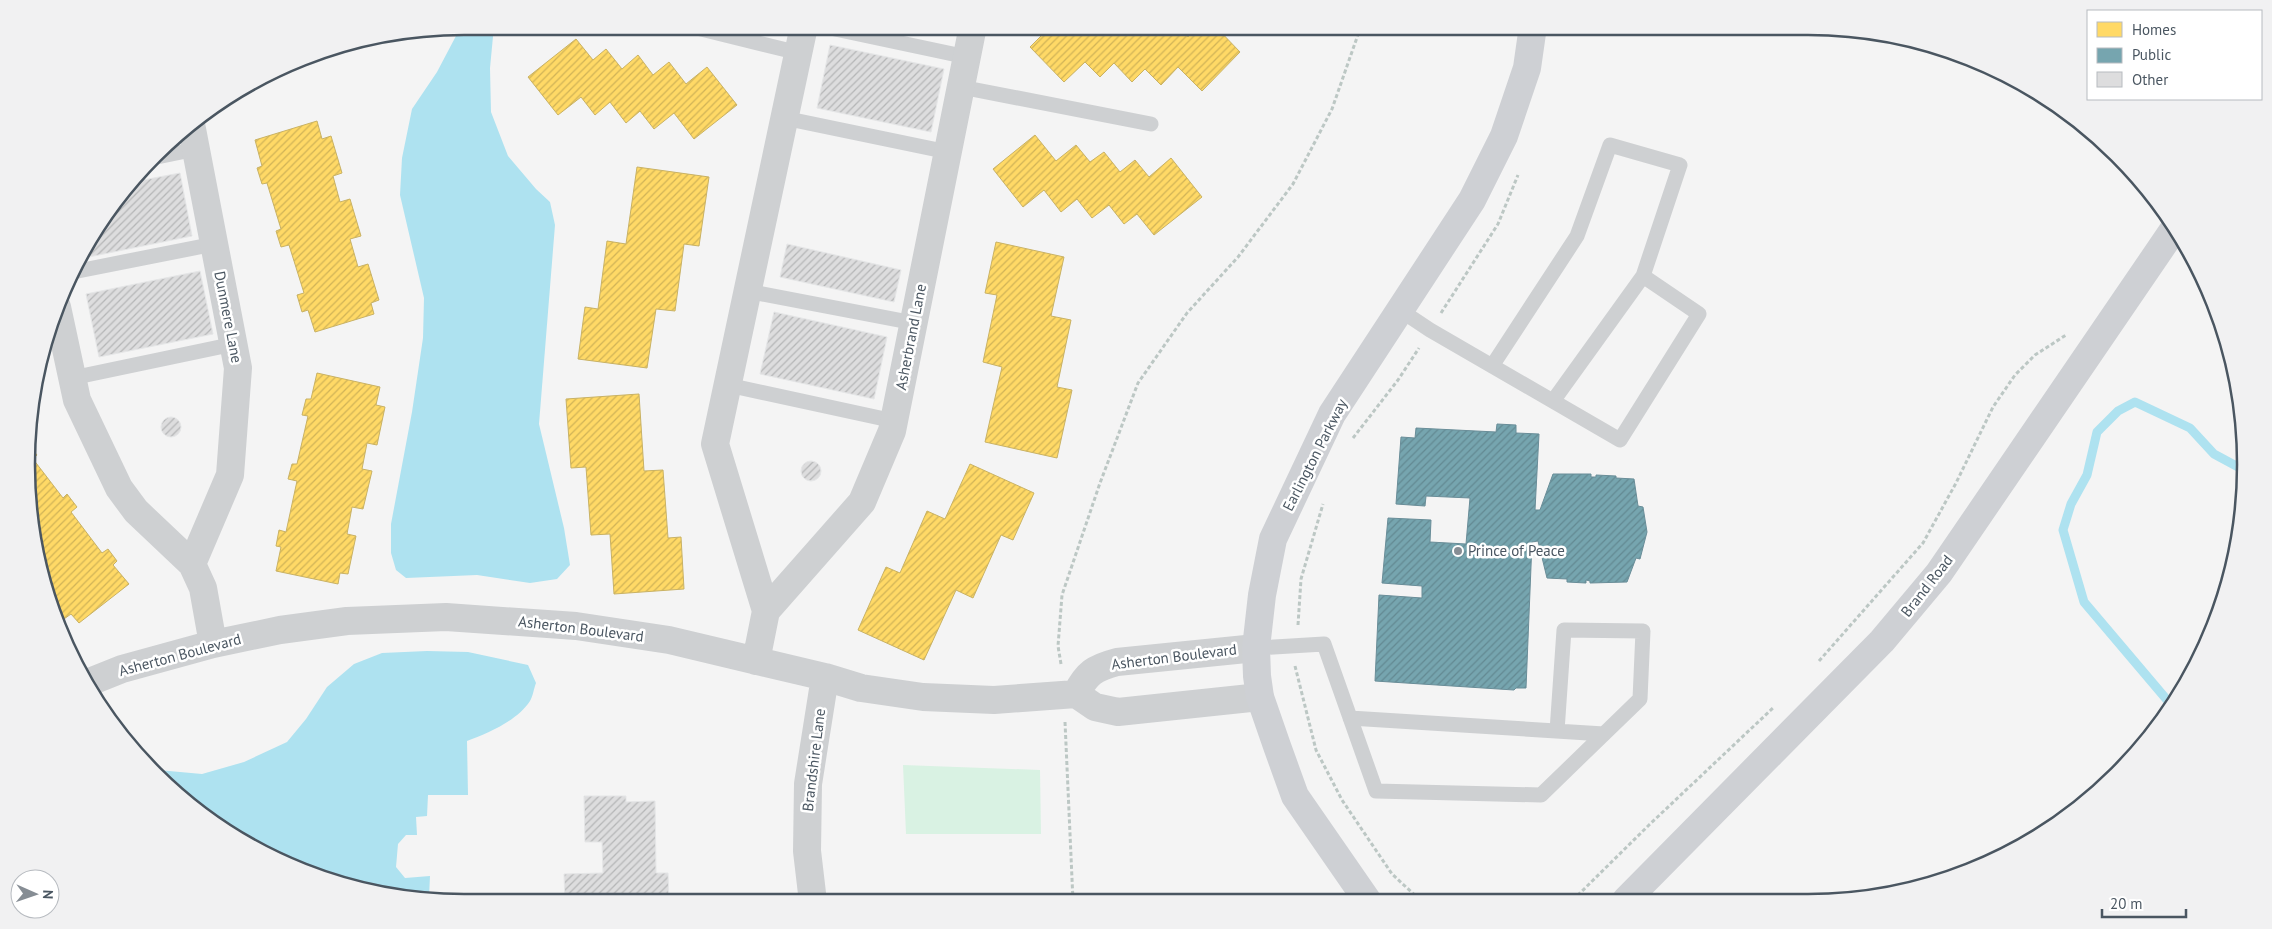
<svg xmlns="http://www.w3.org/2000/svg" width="2272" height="929" font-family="'PT Sans',sans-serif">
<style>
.pitch{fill:#d9f2e3}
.water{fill:#aee2f0}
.homes{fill:url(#homes-hatch);stroke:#c9b264}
.public{fill:url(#public-hatch);stroke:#698d98}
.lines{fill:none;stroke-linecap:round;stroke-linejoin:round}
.stream{stroke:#aee2f0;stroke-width:9}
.building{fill:url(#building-hatch);stroke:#e5e6e7}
.path{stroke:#bcc7c4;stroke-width:3;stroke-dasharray:4 2.5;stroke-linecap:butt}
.lane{stroke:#ced0d2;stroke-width:15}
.street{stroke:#ced0d2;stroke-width:28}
.secondary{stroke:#ced0d4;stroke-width:28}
.poi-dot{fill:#868d94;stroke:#fff;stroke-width:2}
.labels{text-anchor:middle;stroke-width:5;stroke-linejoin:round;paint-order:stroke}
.street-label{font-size:15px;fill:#4a5661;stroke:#fff}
.poi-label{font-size:15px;fill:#4a5661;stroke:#fff;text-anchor:start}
.rim{fill:none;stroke:#4a5661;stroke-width:2.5}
</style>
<defs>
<pattern id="homes-hatch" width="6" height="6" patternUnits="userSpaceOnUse" patternTransform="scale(1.25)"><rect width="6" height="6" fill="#ffd966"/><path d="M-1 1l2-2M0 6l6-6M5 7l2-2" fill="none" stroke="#d0b357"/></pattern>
<pattern id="public-hatch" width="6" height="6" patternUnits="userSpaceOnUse" patternTransform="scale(1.25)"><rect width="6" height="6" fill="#76a5af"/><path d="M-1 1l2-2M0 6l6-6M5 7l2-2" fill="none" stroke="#638992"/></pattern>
<pattern id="building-hatch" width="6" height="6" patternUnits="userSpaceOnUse" patternTransform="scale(1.25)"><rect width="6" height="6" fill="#ddddde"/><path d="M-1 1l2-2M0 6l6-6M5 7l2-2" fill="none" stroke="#b5b6b7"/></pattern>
</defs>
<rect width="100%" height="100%" fill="#f4f4f4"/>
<path class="pitch" d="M903 765 1040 770 1041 834H906Z"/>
<path class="water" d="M465 26H494L490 68 491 112 508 156 536 189 550 202 555 225 539 424 564 528 570 565 557 579 530 583 477 575 406 578 396 570 391 553V524L412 412 423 338 424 298 400 195 402 158 412 109 437 72 457 34V27Z
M427 651 468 652 528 665 536 683C534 688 533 696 530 701 517 721 488 733 467 741L468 795H428L427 816 416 817 417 835H406L398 844 396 867 405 878 430 876 429 897 324 880 198 812 158 770 202 774 244 762 287 742 306 719 327 687 354 664 382 653Z"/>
<path class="homes" d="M1051 26H1119L1122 29 1124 26H1149L1154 31 1159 26H1177L1188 37 1198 26H1215L1240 52 1202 91 1178 67 1161 85 1145 69 1132 82 1114 63 1100 77 1085 62 1064 82 1030 47Z
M576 39 593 60 606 49 622 69 638 55 653 75 669 62 686 84 707 67 737 105 694 139 674 113 654 129 640 111 626 123 610 102 595 115 581 97 558 115 528 77Z
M317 121 322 139 331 136 342 173 333 176 340 202 350 199 361 236 350 239 358 267 368 264 379 300 371 303 374 314 315 332 308 310 302 312 297 295 304 293 289 245 281 247 276 231 281 229 267 183 262 184 257 168 262 166 255 140Z
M1035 135 1056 161 1076 145 1090 162 1104 152 1120 172 1135 160 1149 177 1171 158 1202 197 1154 235 1137 214 1124 224 1109 205 1092 218 1077 199 1061 212 1044 190 1023 207 993 169Z
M637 167 709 177 699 246 684 244 675 311 656 309 647 368 578 359 585 307 598 309 607 241 626 244Z
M996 242 1064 257 1051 316 1071 320 1057 387 1072 390 1057 458 985 442 1002 367 983 362 997 295 985 293Z
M317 373 380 387 376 405 385 407 377 445 367 443 362 469 372 471 363 509 352 507 347 534 356 536 348 574 340 573 338 584 276 571 281 547 276 546 279 530 286 532 297 481 288 479 292 464H297L308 416 302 415 306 399H311Z
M639 394 644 471 663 470 668 538 681 537 684 589 614 594 610 534 591 535 586 467 571 468 566 399Z
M31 448 37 455 33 459 63 498 67 494 77 507 71 512 102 553 108 549 117 561 113 565 129 584 79 623 71 614 64 619 50 599 45 585 49 582 41 573 35 550Z
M970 464 1034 493 1013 540 1001 535 973 598 956 590 924 660 858 630 886 567 900 573 927 511 945 519Z"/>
<path class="public" d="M1497 424 1516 425V433L1539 434 1535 510H1540L1553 474H1591V477H1596V475L1616 476V478L1634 479 1638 506 1643 507 1647 532 1640 559 1636 558 1627 582 1590 583V581L1586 580V583L1567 582V579L1547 578 1538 541 1532 542 1526 688H1516L1514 690 1375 681 1379 595 1422 598V586L1382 583 1388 518 1431 520 1430 542 1466 544 1470 498 1426 496 1425 506 1396 504 1401 437 1415 438 1416 428 1496 432Z"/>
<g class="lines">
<path class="stream" d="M2173 707 2084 602 2063 530 2071 504 2087 475 2097 432 2118 411 2135 402 2190 428 2214 454 2240 468 2244 467"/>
</g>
<path class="building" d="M830 45 944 69 931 132 817 108Z
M180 173 192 236 79 259 85 246 138 181Z
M787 244 901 270 894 302 780 277Z
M200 271 213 334 99 357 86 294Z
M774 312 887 337 874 399 760 374Z
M161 427a10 10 0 1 1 20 0a10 10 0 1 1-20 0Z
M801 471a10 10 0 1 1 20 0a10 10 0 1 1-20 0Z
M584 796H626V802L655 801 656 873H668L669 902H565L564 874 603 873 602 842H585Z"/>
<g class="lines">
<path class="path" d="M1441 313 1498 224 1518 175
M1353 438 1398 380 1419 348
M1298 625 1301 579 1323 504
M1819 661 1923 543 1956 483 1993 407 2015 375 2035 355 2066 335
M1061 664 1058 646 1062 595 1100 483 1138 383 1187 313 1238 257 1293 184 1332 109 1361 26
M1295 666 1316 750 1342 800 1392 874 1420 900
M1065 722 1073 901
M1573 900 1649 825 1774 707"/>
<path class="lane" d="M689 26 799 53
M821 26 967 57
M961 87 1151 124
M784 118 948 152
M157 157 196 149
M73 272 214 244
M747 291 914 323
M1400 310 1430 330 1620 440 1699 314 1643 276 1680 165 1610 145 1577 236 1492 366
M72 378 234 344
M728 385 894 421
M1553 401 1643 276
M1256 648 1324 644 1376 791 1541 795 1640 699 1643 631 1564 630 1557 731
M1350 718 1604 734"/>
<path class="street" d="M57 307 77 400 119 488 136 511 192 564 230 475 238 368 191 124
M192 564 203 588 213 644
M766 611 862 502 892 431 973 26
M756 661 766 611 715 444 804 26
M87 683 122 669 213 644 280 630 347 621 446 617 576 626 669 640 825 677 861 688 923 697 994 700 1076 694 1095 707 1118 712 1260 697
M1076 694C1087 673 1094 668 1117 662L1256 648
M813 902 807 851 808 784 825 677"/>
<path class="secondary" d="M1367 900 1295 796 1277 746 1260 697 1257 676 1256 648 1262 595 1273 539 1332 414 1472 200 1504 136 1527 68 1533 26
M1626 900 1882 641 1939 573 2174 229"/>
</g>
<circle class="poi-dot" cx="1458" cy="551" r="5"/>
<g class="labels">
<g class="street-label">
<text transform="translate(228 317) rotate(79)" y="5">Dunmere Lane</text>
<text transform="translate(911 337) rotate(-79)" y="5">Asherbrand Lane</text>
<text transform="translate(1315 455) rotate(-63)" y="5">Earlington Parkway</text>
<text transform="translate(1927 586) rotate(-52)" y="5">Brand Road</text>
<text transform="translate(581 629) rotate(7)" y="5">Asherton Boulevard</text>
<text transform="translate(180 655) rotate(-15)" y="5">Asherton Boulevard</text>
<text transform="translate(1174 657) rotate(-7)" y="5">Asherton Boulevard</text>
<text transform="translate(814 760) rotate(-83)" y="5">Brandshire Lane</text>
</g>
<g class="poi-label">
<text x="1468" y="556">Prince of Peace</text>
</g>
</g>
<path d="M0 0H2272V929H0ZM464 35H1808A429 429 0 0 1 2237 464V465A429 429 0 0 1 1808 894H464A429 429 0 0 1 35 465V464A429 429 0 0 1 464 35Z" fill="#f1f1f2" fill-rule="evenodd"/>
<path class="rim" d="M464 35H1808A429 429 0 0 1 2237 464V465A429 429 0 0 1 1808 894H464A429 429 0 0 1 35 465V464A429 429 0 0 1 464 35Z"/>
<rect x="2087" y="10" width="175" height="90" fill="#ffffff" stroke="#b7bbc0"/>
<rect x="2097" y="22" width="25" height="15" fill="#ffd966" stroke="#b7bbc0"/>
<text x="2132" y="35" font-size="15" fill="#4a5661">Homes</text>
<rect x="2097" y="48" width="25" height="15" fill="#76a5af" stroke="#b7bbc0"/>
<text x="2132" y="60" font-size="15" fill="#4a5661">Public</text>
<rect x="2097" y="72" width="25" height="15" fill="#ddddde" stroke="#b7bbc0"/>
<text x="2132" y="85" font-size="15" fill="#4a5661">Other</text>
<g transform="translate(35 894) rotate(92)"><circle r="24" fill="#ffffff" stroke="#b7bbc0"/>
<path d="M0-4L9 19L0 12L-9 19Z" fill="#868d94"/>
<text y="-8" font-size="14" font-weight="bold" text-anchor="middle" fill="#4a5661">N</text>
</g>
<path d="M2102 909v8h84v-8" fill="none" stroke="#4a5661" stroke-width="2.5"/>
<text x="2110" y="909" font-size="15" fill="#4a5661" stroke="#ffffff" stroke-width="4" paint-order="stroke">20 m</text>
</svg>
